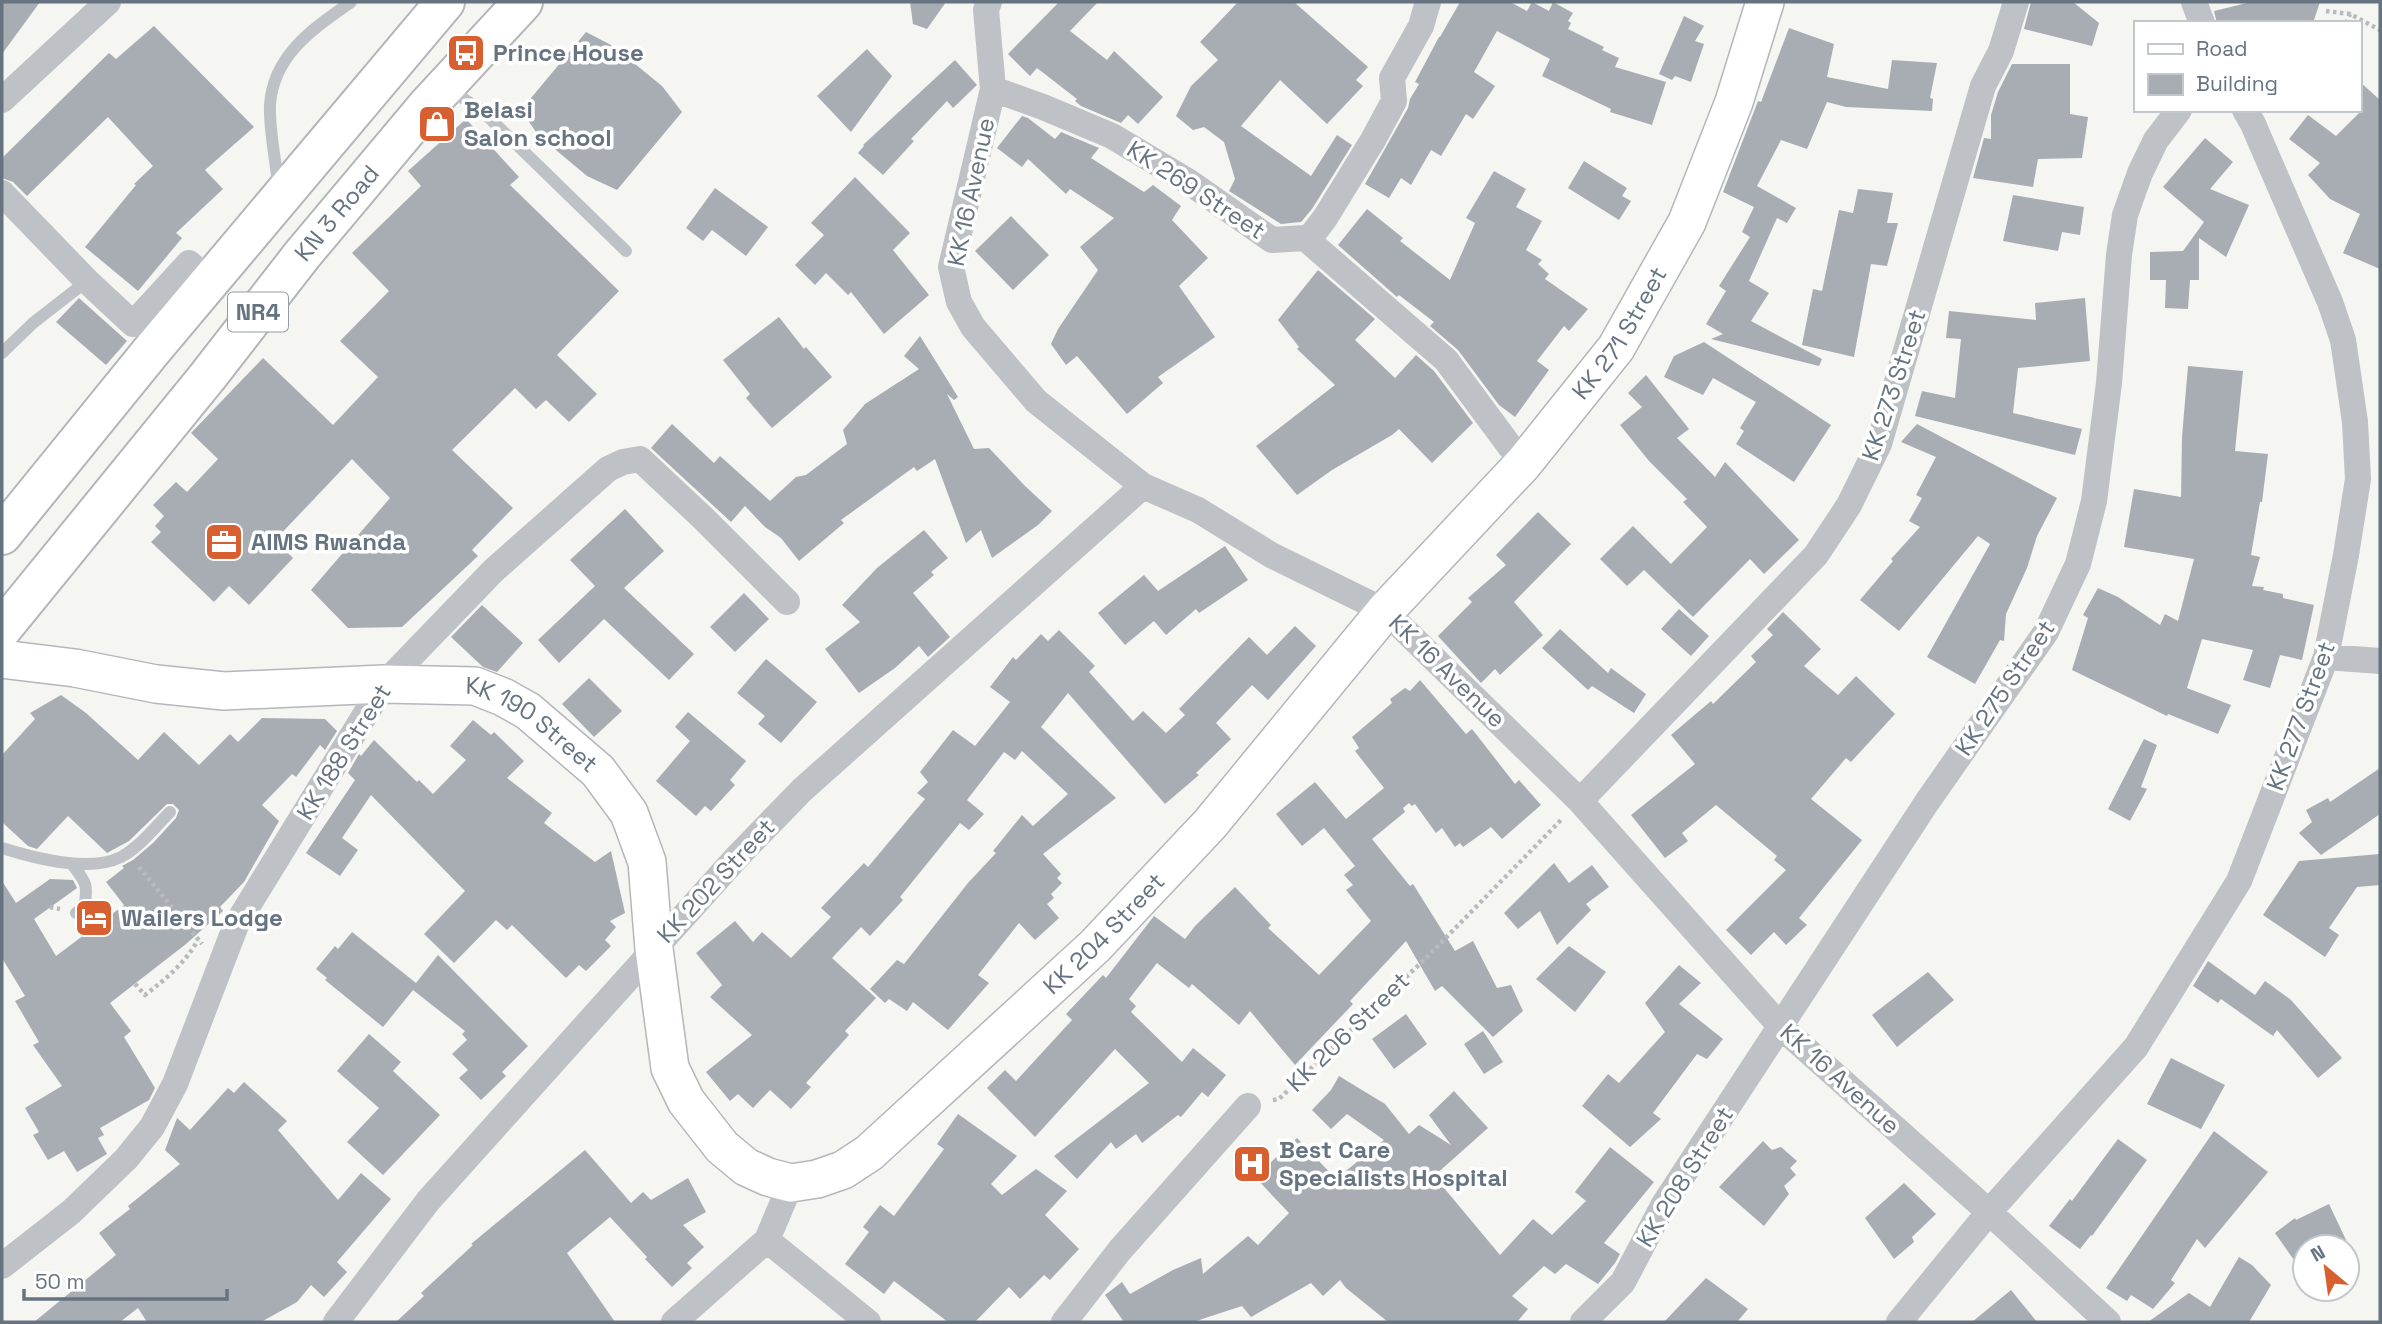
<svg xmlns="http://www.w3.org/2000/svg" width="2382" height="1324" font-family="'Space Grotesk',sans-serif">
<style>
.building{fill:#a7adb3}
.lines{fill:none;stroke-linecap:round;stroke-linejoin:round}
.secondary-casing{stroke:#b3b7bb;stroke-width:40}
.highway-casing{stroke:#b3b6b9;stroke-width:42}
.path{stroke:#b8babd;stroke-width:4.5;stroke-dasharray:3.5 3.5;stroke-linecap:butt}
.lane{stroke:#bec1c5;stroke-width:12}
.street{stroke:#bec1c5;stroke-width:26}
.secondary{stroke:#fff;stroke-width:37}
.highway{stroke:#fff;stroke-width:38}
.labels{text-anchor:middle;stroke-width:7;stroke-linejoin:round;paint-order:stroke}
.shield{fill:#fff;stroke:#949da7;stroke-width:2}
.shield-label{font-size:23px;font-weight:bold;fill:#667381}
.poi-label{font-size:24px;font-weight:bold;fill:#667381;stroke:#fff;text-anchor:start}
.street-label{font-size:24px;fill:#667381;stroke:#fff}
</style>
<rect width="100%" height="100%" fill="#f5f5f1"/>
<path class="building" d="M2 2H40L2 54Z
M910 2H946L927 29 913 24Z
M1059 2H1098L1070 31 1107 60 1114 51 1163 97 1138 124 1128 115 1121 123 1081 106 1075 101 1077 99 1037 68 1030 76 1008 54Z
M1238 2H1294L1368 67 1356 80 1363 86 1327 124 1280 80 1241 126 1311 176 1337 135 1352 145 1312 209 1301 222 1281 224 1229 191 1235 179 1224 142 1204 127 1193 130 1176 116 1191 86 1218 60 1200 42Z
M1460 2H1510L1527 11 1532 2 1549 11 1553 2 1573 13 1568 21 1571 23 1568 29 1604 47 1602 50 1619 58 1615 67 1666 82 1652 125 1610 112 1611 109 1542 76 1550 59 1497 31 1474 72 1495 86 1473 119 1466 114 1441 156 1431 150 1411 185 1401 178 1389 198 1365 184 1408 108 1410 99 1419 84 1415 82 1439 37H1440Z
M2031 2H2073L2099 23 2092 46 2024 29Z
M2251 2H2320L2313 23H2217L2214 11Z
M1684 16 1704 26 1695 41 1704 44 1691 82 1675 76 1672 80 1659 74Z
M154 26 254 127 205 170 223 189 176 233 182 238 138 291 85 247 136 185 134 184 153 166 108 117 27 196 13 182 2 178V158L109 53 116 59Z
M1789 28 1834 44 1827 77 1888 89 1892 60 1937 63 1930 98 1933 99 1932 111 1846 107 1827 102 1807 149 1781 140 1757 186 1796 208 1787 223 1777 218 1749 281 1769 293 1751 321 1822 359 1819 366 1711 339 1723 334 1706 324 1726 291 1719 286 1750 237 1742 232 1754 207 1723 192 1758 101 1761 102Z
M586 32 613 46 662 86 682 112 617 190 587 176 538 135 521 110Z
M867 49 892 76 851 132 817 96Z
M955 60 977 85 953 108 947 101 911 139 914 141 883 175 858 153 864 146 863 145Z
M2012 64H2070V114L2088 117 2082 158 2038 159 2033 187 1973 178 1984 138 1991 139V115L1998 92Z
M2359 81 2380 100V269L2343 253 2360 214 2330 199 2308 175 2320 163 2289 139 2308 115 2336 136 2359 113Z
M1022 116 1028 118 1055 139 1061 132 1099 148 1091 158 1144 192 1153 185 1181 206 1172 220 1208 258 1179 286 1215 337 1158 377 1163 383 1127 414 1077 356 1066 365 1051 344 1058 329 1098 270 1080 247 1114 218 1070 189 1066 194 1028 159 1022 167 997 148Z
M466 119 519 177 510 185 619 291 557 355 597 394 569 422 546 400 536 409 515 388 452 450 513 508 472 550 478 556 402 627 348 628 311 590 390 498 352 459 275 540 293 558 249 605 229 586 214 602 151 542 161 532 155 526 164 516 153 505 176 482 187 492 218 459 191 433 263 358 333 425 378 377 340 341 389 291 352 253 421 186 408 171Z
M2205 138 2233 162 2210 189 2249 205 2226 257 2199 238V280H2190L2188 309 2165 308 2166 280H2150V252L2183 251 2204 222 2163 187Z
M1584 161 1627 188 1622 196 1631 201 1619 220 1568 188Z
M1494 171 1526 189 1516 207 1542 221 1526 250 1542 260 1538 264 1549 274 1545 279 1588 309 1569 331 1564 326 1537 361 1549 370 1515 417 1499 405 1458 350 1430 326 1434 322 1399 295 1397 297 1338 245 1367 209 1403 238 1400 241 1450 280 1475 223 1466 218Z
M855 177 910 233 893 250 929 295 884 334 851 292 848 295 826 273 815 285 795 265 824 235 811 223Z
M715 188 768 227 746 256 712 230 703 241 686 228Z
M1858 189 1893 193 1887 223H1898L1887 266 1871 264 1854 357 1802 345 1813 289 1822 291 1839 210 1853 213Z
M2013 195 2084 207 2080 235 2062 232 2058 251 2003 241Z
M1011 216 1049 255 1013 290 975 251Z
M1318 270 1375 319 1355 340 1395 378 1416 355 1434 371 1473 423 1432 463 1399 429 1392 435 1332 470 1297 495 1256 446 1335 385 1297 349 1299 347 1278 320Z
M79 298 127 341 106 365 56 322Z
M2085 298 2090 361 2018 368 2013 413 2082 429 2075 455 1915 416 1922 391 1955 398 1961 339 1946 338 1949 311 2036 320 2035 303Z
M779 317 804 349 806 347 832 377 772 428 746 398 750 394 723 360Z
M920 336 958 397 954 400 947 394 974 449 989 448 1025 486 1052 511 1038 525 992 558 981 530 966 543 935 459 917 471 914 467 841 520 844 523 799 561 781 538 765 527 745 506 731 522 651 448 672 424 714 463 720 456 770 501 796 477 806 475 847 444 843 430 865 404 919 369 904 356Z
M1704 342 1831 425 1794 482 1736 444 1744 431 1740 428 1756 402 1713 378 1703 395 1664 377 1674 356Z
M2188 366 2243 371 2235 451 2268 454 2262 502H2260L2251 555 2260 557 2252 586 2264 587 2263 590 2283 594V598L2314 605 2302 660 2280 655 2270 688 2243 680 2253 650 2202 639 2187 688 2231 705 2218 734 2168 714 2167 716 2072 670 2088 618 2083 615 2098 588 2118 597 2160 625 2165 614 2178 621 2194 559 2124 547 2134 489 2181 497 2182 437Z
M1646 375 1689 429 1677 438 1715 477 1725 462 1799 540 1764 574 1750 559 1693 617 1644 570 1627 586 1600 559 1633 526 1671 564 1707 527 1683 502 1687 499 1649 461 1620 425 1642 407 1628 393Z
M1917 424 2057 498 2037 536 2027 568 2006 614 2004 641 2000 640 1975 684 1927 657 1990 544 1978 536 1899 631 1860 600 1893 561 1891 559 1920 527 1909 521 1922 498 1916 495 1936 457 1901 442Z
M625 509 664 551 624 588 694 654 669 680 604 619 559 663 538 640 595 586 570 560Z
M1538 512 1571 544 1514 602 1543 635 1500 675 1495 669 1481 683 1438 636 1472 602 1468 598 1506 565 1496 555Z
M924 530 948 558 931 572 934 575 913 593 950 637 928 657 919 646 895 668 859 693 825 649 860 622 842 605 877 568Z
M1225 546 1248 580 1199 613 1196 609 1166 635 1154 621 1125 645 1098 613 1144 575 1158 591Z
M744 593 769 619 735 652 710 627Z
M482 605 523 643 497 672 483 667 451 637Z
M1679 609 1709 636 1691 656 1661 629Z
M1783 612 1821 649 1804 666 1838 695 1856 676 1895 714 1851 762 1846 758 1811 799 1862 840 1799 918 1807 925 1786 945 1774 932 1751 955 1726 930 1786 870 1774 860 1777 856 1716 805 1682 833 1688 841 1665 858 1631 815 1695 764 1671 735 1711 701 1713 704 1756 662 1751 656 1773 635 1767 629Z
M1295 626 1316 646 1268 700 1252 685 1216 723 1231 739 1196 773 1199 775 1165 804 1068 693 1041 727 1116 798 1043 854 1061 874 1057 878 1062 883 1051 894 1054 898 1047 904 1059 918 1035 940 1019 923 978 975 989 983 948 1030 913 1002 907 1011 889 999 885 1003 870 989 897 960 904 964 968 883 996 853 993 851 1022 815 1033 826 1068 794 1022 751 1015 760 1004 752 967 800 984 814 969 830 960 823 900 897 903 900 870 936 861 927 832 958 876 998 845 1031 849 1035 806 1083 811 1087 791 1109 770 1090 753 1108 738 1094 730 1101 706 1072 752 1035 710 997 722 985 696 953 735 921 753 942 762 932 791 958 831 917 821 908 864 863 868 867 925 799 917 793 928 782 920 772 953 730 975 746 1010 702 990 687 1013 657 1016 660 1041 634 1048 641 1059 630 1095 666 1089 672 1133 721 1143 711 1166 733 1185 715 1179 709 1249 637 1267 655Z
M1560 629 1608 673 1611 668 1646 694 1634 713 1592 686 1588 690 1542 648Z
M766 659 817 702 781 743 758 724 765 716 737 693Z
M589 678 622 711 594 737 562 704Z
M1420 680 1466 734 1472 729 1515 784 1519 780 1541 805 1502 839 1491 827 1463 847 1460 843 1455 847 1442 828 1436 833 1415 804 1412 806 1409 803 1403 808 1405 812 1372 839 1410 886 1413 884 1455 951 1473 941 1497 988 1511 985 1523 1011 1493 1037 1442 986 1435 991 1406 941 1350 1001 1353 1004 1295 1065 1250 1011 1239 1025 1192 984 1189 988 1157 963 1129 999 1136 1006 1131 1012 1182 1062 1193 1048 1226 1075 1208 1097 1202 1092 1181 1117 1178 1115 1142 1143 1136 1134 1116 1149 1111 1142 1077 1179 1054 1156 1149 1083 1115 1049 1035 1137 987 1088 1005 1070 1016 1081 1072 1020 1066 1014 1103 975 1106 978 1154 916 1185 939 1195 926 1235 887 1271 925 1268 928 1319 975 1371 921 1346 890 1353 885 1344 875 1355 866 1324 828 1302 846 1276 814 1315 782 1346 819 1384 788 1355 751 1359 748 1352 737 1392 703 1390 699 1405 688 1410 691Z
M61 695 86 713 138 760 164 732 199 765 230 734 238 742 262 718 325 719 337 731 325 750 320 745 296 777 292 774 262 805 279 821 244 882 220 907 223 911 186 944 110 1003 131 1031 124 1037 155 1088 149 1100 100 1128 104 1135 98 1138 107 1154 77 1172 64 1151 48 1160 33 1135 39 1132 25 1108 62 1086 33 1045 39 1042 15 1001 25 996 2 958V881L16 903 50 879 73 880 77 888 34 919 56 956 124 905 106 882 124 868 122 866 133 860 153 843 176 818 179 810 173 804H167L129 841 107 853 68 816 37 849 28 846 2 822V755L35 719 30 713Z
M688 712 746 761 730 780 735 785 711 811 705 806 696 816 656 781 690 741 675 727Z
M473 720 491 735 494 732 524 761 507 778 552 813 544 823 595 862 611 851 625 913 610 921 616 927 605 940 611 946 586 971 579 965 566 978 512 925 507 930 496 920 454 963 424 934 465 891 371 795 342 838 358 850 340 876 306 853 355 780 348 773 359 754 361 756 374 740 417 782 419 780 433 794 466 760 450 746Z
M2144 739 2157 745 2141 787 2147 789 2130 821 2108 809Z
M2380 768V814L2321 855 2299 833 2312 822 2306 810 2328 798 2330 802Z
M2380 854V885L2357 887 2329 928 2339 935 2325 957 2263 915 2299 861Z
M1554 863 1569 883 1592 865 1609 887 1586 904 1591 910 1557 945 1540 911 1518 929 1504 913Z
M352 932 416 983 438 955 528 1046 502 1072 506 1076 481 1100 459 1078 468 1070 452 1054 467 1040 462 1034 465 1031 413 990 383 1027 325 980 327 978 316 969 335 946 338 949Z
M1569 946 1606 972 1575 1012 1536 979Z
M2208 961 2255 995 2265 981 2291 1000 2342 1058 2318 1078 2277 1030 2273 1036 2221 999 2218 1003 2193 986Z
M1679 965 1701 983 1679 1004 1723 1039 1707 1059 1697 1054 1653 1113 1661 1119 1630 1147 1582 1106 1608 1074 1619 1083 1665 1032 1645 1003Z
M1928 972 1954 1000 1897 1047 1872 1015Z
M1406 1014 1427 1044 1394 1069 1372 1039Z
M1483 1031 1503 1062 1484 1074 1464 1044Z
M369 1034 401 1062 393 1071 440 1115 383 1175 347 1142 379 1108 337 1071Z
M2171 1058 2225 1085 2201 1129 2147 1104Z
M1339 1076 1385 1104 1409 1134 1419 1125 1451 1145 1429 1115 1454 1091 1488 1128 1434 1176 1500 1255 1533 1219 1552 1235 1586 1201 1575 1192 1610 1147 1654 1182 1604 1243 1620 1254 1615 1263 1598 1284 1566 1264 1555 1274 1544 1266 1512 1296 1528 1309 1517 1322H1388L1346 1288 1340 1280 1323 1296 1311 1283 1251 1317 1242 1306 1193 1322H1124L1105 1295 1122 1282 1130 1294 1173 1270 1201 1258 1203 1274 1248 1236 1258 1245 1289 1213 1255 1177 1297 1138 1336 1179 1384 1140 1347 1114 1331 1129 1312 1110 1331 1090Z
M244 1082 287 1121 278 1130 338 1200 361 1173 391 1199 337 1262 347 1272 324 1297 311 1285 297 1302 261 1322H147L138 1308 120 1322H34L116 1255 99 1233 130 1209 128 1206 180 1164 165 1150 177 1118 190 1130 228 1088 234 1093Z
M958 1114 1017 1156 991 1184 1002 1195 1036 1169 1067 1191 1045 1215 1079 1249 1050 1280 1044 1275 1020 1299 1009 1287 975 1322H948L894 1281 884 1294 845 1264 869 1232 863 1227 880 1205 894 1216 944 1149 937 1144Z
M2214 1131 2268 1172 2205 1248 2197 1239 2171 1280 2175 1283 2153 1309 2131 1295 2127 1301 2106 1288Z
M2118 1139 2147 1160 2092 1236 2091 1235 2080 1249 2049 1226 2070 1199 2072 1201Z
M1763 1141 1772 1150 1781 1147 1797 1161 1790 1168 1796 1175 1784 1186 1789 1194 1764 1226 1719 1187Z
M585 1150 631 1203 643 1192 651 1200 688 1178 706 1212 683 1225 704 1247 687 1263 692 1268 672 1287 645 1259 647 1257 610 1217 567 1253 615 1322H396L424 1296 421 1293 473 1245 471 1244Z
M1904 1183 1936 1214 1912 1237 1914 1242 1894 1259 1865 1218Z
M2329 1204 2346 1240 2332 1247H2305V1253L2294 1260 2275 1233 2295 1218 2296 1220Z
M2239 1257 2252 1265 2271 1285 2249 1322H2148L2189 1293 2210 1307Z
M1706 1278 1748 1309 1737 1322H1664Z
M2011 1290 2037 1322H1972Z"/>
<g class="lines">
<defs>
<g id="secondary">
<path id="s1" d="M2 659 75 668 156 684 224 691 384 684 475 686 503 697 528 711 598 771 629 813 647 862 654 949 670 1068 686 1101 722 1147 746 1167 768 1177 791 1183 817 1179 843 1170 869 1153 1095 946 1210 824 1385 611 1523 464 1616 348 1687 222 1734 102 1765 2"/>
</g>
<g id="highway">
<path d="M2 535 153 349 445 2"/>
<path id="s2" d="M2 629 208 376 302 255 427 106 523 2"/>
</g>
</defs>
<use href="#secondary" class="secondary-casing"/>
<use href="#highway" class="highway-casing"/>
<path class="path" d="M2326 11 2350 14 2380 30
M2346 23 2350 14
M139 867 202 944
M50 907 60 909
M135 984 145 995C167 978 185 963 198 940
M1273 1100 1279 1099 1426 958 1562 819"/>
<path class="lane" d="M448 89 480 109 626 251
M278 186C276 160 269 131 270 105 273 55 314 28 351 2
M2 353 33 323 87 281
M2 848C34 858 89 873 121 857 140 847 155 827 170 812
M72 864C85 881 89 885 84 907L76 913"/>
<path class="street" d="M989 2 986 10 993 89 951 267 959 302 973 327 1036 401 1143 486 1198 510 1271 555 1385 611 1580 801 1781 1027 1989 1212 2108 1322
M2194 2 2202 23
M993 89 1043 107 1112 136 1189 182 1272 240 1305 238 1312 235 1325 218 1373 140 1394 101 1392 78 1421 26 1428 2
M2 100 108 2
M2 193 87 281 133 324 189 263 210 282
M1305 238 1446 360 1523 464
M2326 657 2380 661
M1580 801 1816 555 1849 505 1879 444 1983 86 2001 51 2016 2
M767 1240 868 1322
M2 1266 71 1212 126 1159 152 1127 175 1084 236 925 384 684 493 571 608 469 623 462 640 459 703 518 787 602
M336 1322 428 1201 737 857 802 790 1143 486
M674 1322 767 1240 791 1183
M1064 1322 1120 1250 1248 1106
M1583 1322 1623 1282 1664 1204 1927 802 2046 632 2078 564 2094 501 2109 383 2119 255 2125 215 2140 173 2156 140 2179 110
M1899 1322 1989 1212 2136 1047 2239 881 2326 657 2346 555 2358 479 2355 422 2343 340 2330 302 2253 124 2245 110"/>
<use href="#secondary" class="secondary"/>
<use href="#highway" class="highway"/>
</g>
<defs>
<symbol id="bus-square" viewBox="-11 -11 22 22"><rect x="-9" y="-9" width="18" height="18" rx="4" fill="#d85f2f" stroke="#fff"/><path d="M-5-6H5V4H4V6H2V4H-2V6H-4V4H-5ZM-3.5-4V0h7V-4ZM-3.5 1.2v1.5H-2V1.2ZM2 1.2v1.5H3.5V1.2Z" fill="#fff"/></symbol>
<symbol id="shop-square" viewBox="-11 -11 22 22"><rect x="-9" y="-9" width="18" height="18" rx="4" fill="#d85f2f" stroke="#fff"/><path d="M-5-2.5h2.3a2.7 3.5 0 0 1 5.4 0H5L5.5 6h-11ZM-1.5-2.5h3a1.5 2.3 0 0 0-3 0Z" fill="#fff"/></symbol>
<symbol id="office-square" viewBox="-11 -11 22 22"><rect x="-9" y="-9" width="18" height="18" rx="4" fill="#d85f2f" stroke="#fff"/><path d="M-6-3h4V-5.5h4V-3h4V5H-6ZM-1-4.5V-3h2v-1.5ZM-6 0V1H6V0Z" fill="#fff"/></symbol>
<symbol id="hotel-square" viewBox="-11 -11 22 22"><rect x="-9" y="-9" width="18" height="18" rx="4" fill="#d85f2f" stroke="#fff"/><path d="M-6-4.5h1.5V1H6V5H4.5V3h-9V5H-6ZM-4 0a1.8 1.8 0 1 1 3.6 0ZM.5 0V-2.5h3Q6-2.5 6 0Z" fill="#fff"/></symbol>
<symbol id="hospital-square" viewBox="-11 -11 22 22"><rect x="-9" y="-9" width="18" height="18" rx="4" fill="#d85f2f" stroke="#fff"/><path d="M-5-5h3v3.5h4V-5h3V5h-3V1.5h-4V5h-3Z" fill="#fff"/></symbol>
</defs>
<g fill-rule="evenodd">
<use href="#bus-square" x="444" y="31" width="44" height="44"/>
<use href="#shop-square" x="415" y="102" width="44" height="44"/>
<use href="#office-square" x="202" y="520" width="44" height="44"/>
<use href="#hotel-square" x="72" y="896" width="44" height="44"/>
<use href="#hospital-square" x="1230" y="1142" width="44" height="44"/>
</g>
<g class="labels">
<rect class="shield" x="228" y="292.5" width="60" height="39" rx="5"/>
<g class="shield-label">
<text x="258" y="320">NR4</text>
</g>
<g class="poi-label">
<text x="493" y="61">Prince House</text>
<text x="464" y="118">Belasi<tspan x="464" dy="28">Salon school</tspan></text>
<text x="251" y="550">AIMS Rwanda</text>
<text x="121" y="926">Wailers Lodge</text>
<text x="1279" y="1158">Best Care<tspan x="1279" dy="28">Specialists Hospital</tspan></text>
</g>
<g class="street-label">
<text transform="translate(1196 190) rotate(33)" y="8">KK 269 Street</text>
<text transform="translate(971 192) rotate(-78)" y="8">KK 16 Avenue</text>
<text dy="8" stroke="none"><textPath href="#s2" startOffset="534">KN 3 Road</textPath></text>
<text dy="8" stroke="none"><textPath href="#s1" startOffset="2312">KK 271 Street</textPath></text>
<text transform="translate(1894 385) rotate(-72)" y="8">KK 273 Street</text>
<text transform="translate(1447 671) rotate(44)" y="8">KK 16 Avenue</text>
<text transform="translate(2005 688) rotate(-56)" y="8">KK 275 Street</text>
<text transform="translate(2301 716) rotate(-70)" y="8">KK 277 Street</text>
<text dy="8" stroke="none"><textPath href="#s1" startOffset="544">KK 190 Street</textPath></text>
<text transform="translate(344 752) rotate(-58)" y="8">KK 188 Street</text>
<text transform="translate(716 881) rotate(-47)" y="8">KK 202 Street</text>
<text dy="8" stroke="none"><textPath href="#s1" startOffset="1519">KK 204 Street</textPath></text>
<text transform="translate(1348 1032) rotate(-44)" y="8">KK 206 Street</text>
<text transform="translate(1840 1079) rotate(42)" y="8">KK 16 Avenue</text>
<text transform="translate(1685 1177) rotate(-58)" y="8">KK 208 Street</text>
</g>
</g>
<rect width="2382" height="1324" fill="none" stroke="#667381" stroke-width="7"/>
<rect x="2134" y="21" width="228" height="91" fill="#ffffff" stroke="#c2c7cd" stroke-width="2"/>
<rect x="2148" y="44" width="35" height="10" fill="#ffffff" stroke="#c2c7cd" stroke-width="2"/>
<text x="2196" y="56" font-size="21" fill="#667381">Road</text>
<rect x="2148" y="74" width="35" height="21" fill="#a7adb3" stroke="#c2c7cd" stroke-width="2"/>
<text x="2196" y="91" font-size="21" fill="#667381">Building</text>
<g transform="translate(2326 1268) rotate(331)"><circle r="33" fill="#ffffff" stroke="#c2c7cd" stroke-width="2"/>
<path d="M0-5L12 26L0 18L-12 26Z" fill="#d85f2f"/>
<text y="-10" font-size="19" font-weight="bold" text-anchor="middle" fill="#667381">N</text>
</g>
<path d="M24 1289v10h203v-10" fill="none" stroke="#667381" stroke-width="3.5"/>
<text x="35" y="1289" font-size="21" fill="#667381" stroke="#ffffff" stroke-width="5" paint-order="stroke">50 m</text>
</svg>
